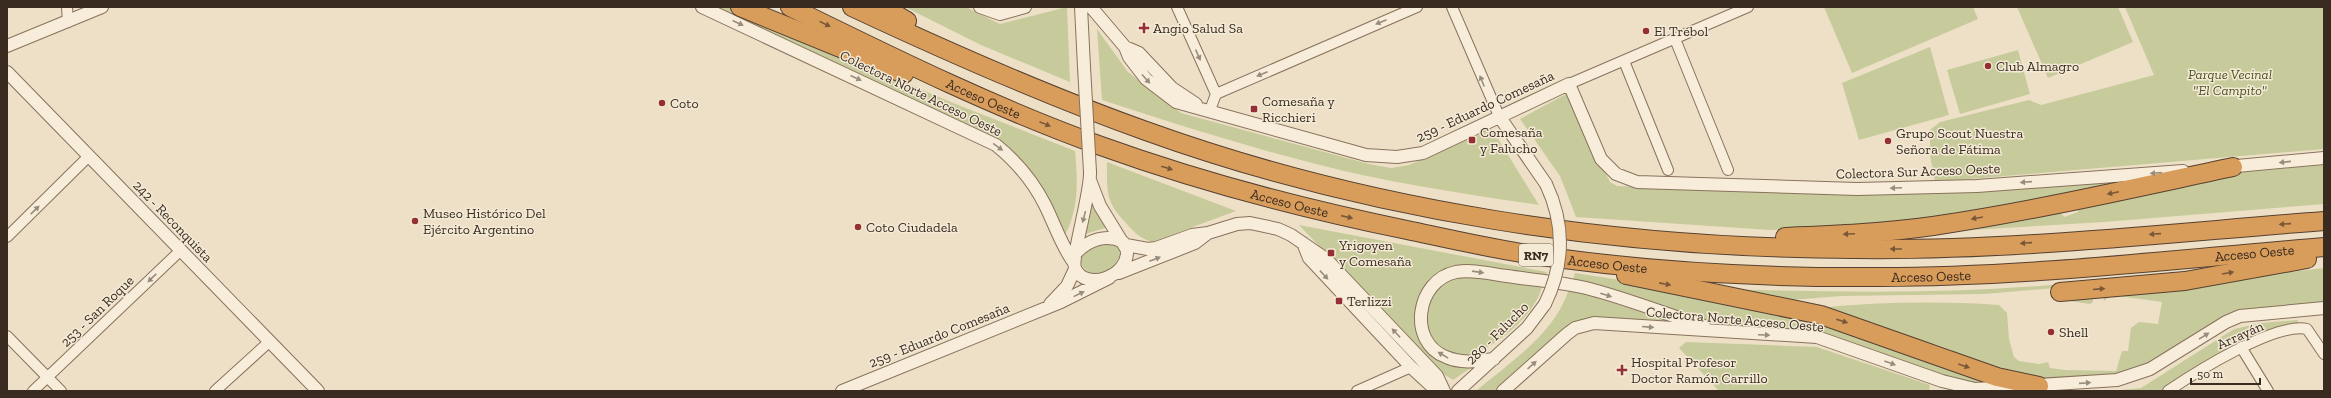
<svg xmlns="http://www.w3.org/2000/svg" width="2331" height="398" font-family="'Zilla Slab',serif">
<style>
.green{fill:#c7cb9b}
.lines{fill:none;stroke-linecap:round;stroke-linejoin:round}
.minor-casing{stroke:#88725d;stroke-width:12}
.tertiary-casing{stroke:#88725d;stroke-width:14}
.motorway-casing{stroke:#564031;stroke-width:20}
.minor{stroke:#f8edda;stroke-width:10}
.tertiary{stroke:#f8edda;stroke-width:12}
.motorway{stroke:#d89c5b;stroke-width:18}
.tertiary-bridge-casing{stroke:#88725d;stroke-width:14;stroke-linecap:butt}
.tertiary-bridge{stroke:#f8edda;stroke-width:12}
.oneway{fill:#988c7d}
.oneway2{fill:#795838}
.poi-dot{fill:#942f34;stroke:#f4ead6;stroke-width:1.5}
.labels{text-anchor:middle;stroke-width:3;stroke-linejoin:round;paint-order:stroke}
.shield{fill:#f4ead6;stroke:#716457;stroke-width:1}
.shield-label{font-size:13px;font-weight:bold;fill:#392b20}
.poi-label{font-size:14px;fill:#392b20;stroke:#f4ead6;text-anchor:start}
.park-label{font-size:14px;font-style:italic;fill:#4b5427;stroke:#f4ead6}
.street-label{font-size:14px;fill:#392b20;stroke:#f4ead6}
</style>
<rect width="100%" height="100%" fill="#ede0c7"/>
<path class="green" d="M711 7H730L953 103 1075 151C1078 184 1079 210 1063 239L1003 144 951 117Z
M905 7H966L1000 24 1067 7 1070 82 981 45Z
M1824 7H1973L1978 19 1852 73Z
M2017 7H2118L2133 42 2048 78Z
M2125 7H2324V149L1935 182 1930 155V130L1940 122 2029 100 2041 105 2154 75Z
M1097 29 1128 72 1181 113 1369 164 1391 168 1409 165 1492 129 1539 205C1464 194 1389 183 1316 164 1244 146 1173 123 1102 100Z
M1930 47 1949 115 1859 140 1842 83Z
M2018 50 2030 94 1960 114 1947 70Z
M1566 94 1610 182 1617 186 1871 195 2154 178 1958 215 1886 224 1770 230 1576 217 1560 176 1520 119Z
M1107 162 1236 211 1152 242C1138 237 1135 233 1125 222 1105 201 1107 190 1107 162Z
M2324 165V204L2104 222 1903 234 2059 210 2064 217 2078 212V209L2233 173Z
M1092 197 1108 227 1082 235Z
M1299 225 1547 272 1545 279 1437 276 1419 297 1416 324 1424 346 1446 364 1475 365 1453 380 1437 370Z
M1106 241 1118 244 1122 249C1117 275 1081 285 1079 254Z
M2324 268V302L2235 312 2151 364 2118 374 2043 381 1977 366 1974 358 1951 355 1952 350 1935 344 1925 343 1818 308C1878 302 1938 301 1999 305L2007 313 2009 339 2014 357 2019 361 2039 364 2048 362 2050 368 2065 370 2116 371 2122 351H2128L2131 328 2139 322 2158 324 2162 302 2111 295 2104 301 2103 295H2092L2093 302 2090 304 2056 299Z
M1575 273 1691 291 1780 310 2002 384 1965 383 1868 350 1704 321 1572 282Z
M1460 276 1542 286C1536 321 1455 388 1431 337 1427 329 1423 322 1425 314 1427 304 1433 294 1437 286Z
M2072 283H2114L1984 294 1842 296 1790 300 1716 289C1835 292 1954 295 2072 283Z
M1569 289 1673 322 1579 321 1494 391H1476C1511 361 1554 335 1569 289Z
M2298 320V324L2164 391H2110L2141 388 2234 329 2261 323Z
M1686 342 1817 347 1930 385 1929 391H1719L1679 348Z"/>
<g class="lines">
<defs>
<path id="minor" d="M67 7 68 22
M1177 7 1216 94
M1452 7 1499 116
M1675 39 1728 170
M1624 61 1668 170
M1569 84 1748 7
M1210 110 1216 94 1417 7
M7 237 89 156
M7 336 61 391
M2241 347 2268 391
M33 391 180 251
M215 391 269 342
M1357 391 1411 367
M2168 391C2196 372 2275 322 2307 329L2324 354"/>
<path id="tertiary" d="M702 7 996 145C1017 162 1033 181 1045 205 1055 225 1061 245 1074 263
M980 7 1000 14 1025 7
M1081 7 1084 67
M1091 7 1125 47 1129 57 1146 79 1176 102 1366 155 1397 157 1423 153 1569 84 1601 159 1616 174 1637 182 1857 189 1977 186 2183 171
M7 46 102 7
M1125 47 1139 53 1172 88 1196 104
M7 72 318 391
M1499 116 1546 184
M2226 167 2324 158
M1090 172C1091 193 1071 257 1075 268 1085 292 1129 277 1127 250L1100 206 1090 180
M1303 243 1309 258 1411 367 1437 391
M1126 245 1148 249 1156 248 1192 235 1208 233 1237 224 1250 223 1278 229 1291 235 1326 259 1437 376 1444 391
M1076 253C1088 240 1107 233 1123 242
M1119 273 1195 243 1208 233
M1050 304 1067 286 1075 269
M1494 359C1478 361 1462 364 1446 357 1407 342 1416 280 1456 272 1473 269 1491 274 1507 276 1533 280 1560 282 1586 288 1626 298 1665 314 1704 326
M842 391 1061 302 1109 278
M1458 391 1527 328 1545 304
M1503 391 1567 334 1575 328 1594 323 1817 337 1942 381 1975 389 2117 380 2150 369 2226 322 2240 316 2324 308"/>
<g id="motorway">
<path d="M740 7 904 74"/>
<path id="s1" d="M790 7C892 57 995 108 1101 146 1201 182 1304 209 1407 230 1454 240 1501 251 1548 257 1658 272 1770 278 1880 277 2028 277 2177 259 2324 247"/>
<path d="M852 7C948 52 1045 95 1146 131 1371 212 1615 248 1854 249 2011 251 2168 233 2324 221"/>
<path d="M883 7 907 21"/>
<path d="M1785 237C1834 235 1884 233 1933 226 2034 211 2134 188 2233 167"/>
<path d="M1626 275 1821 315 1997 377 2039 386"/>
<path d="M2060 292 2185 281 2307 259"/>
</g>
</defs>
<use href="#minor" class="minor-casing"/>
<use href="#tertiary" class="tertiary-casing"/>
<use href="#motorway" class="motorway-casing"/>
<use href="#minor" class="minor"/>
<use href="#tertiary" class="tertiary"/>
<use href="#motorway" class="motorway"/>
<defs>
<path id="tertiary-bridge" d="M1084 67 1090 172
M1545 304C1564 265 1565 224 1546 184"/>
</defs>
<use href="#tertiary-bridge" class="tertiary-bridge-casing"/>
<use href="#tertiary-bridge" class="tertiary-bridge"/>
</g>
<defs><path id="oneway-solid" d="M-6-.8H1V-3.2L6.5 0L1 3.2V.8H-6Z"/></defs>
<g class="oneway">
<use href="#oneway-solid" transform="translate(1381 22) rotate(157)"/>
<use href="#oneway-solid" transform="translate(738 23) rotate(25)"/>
<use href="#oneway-solid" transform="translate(1198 55) rotate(66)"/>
<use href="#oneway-solid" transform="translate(1262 74) rotate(157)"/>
<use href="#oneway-solid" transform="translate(856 78) rotate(25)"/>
<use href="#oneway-solid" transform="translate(1146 79) rotate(48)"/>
<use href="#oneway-solid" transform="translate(1482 81) rotate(-112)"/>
<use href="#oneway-solid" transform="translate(998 147) rotate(36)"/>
<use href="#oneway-solid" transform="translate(2285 162) rotate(174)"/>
<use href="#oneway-solid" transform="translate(2156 173) rotate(176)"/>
<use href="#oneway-solid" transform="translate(2026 182) rotate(176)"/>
<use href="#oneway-solid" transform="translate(1896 188) rotate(178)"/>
<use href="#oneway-solid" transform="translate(35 210) rotate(-44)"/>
<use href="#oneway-solid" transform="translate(1084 217) rotate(104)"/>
<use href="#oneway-solid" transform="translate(1155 259) rotate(-21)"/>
<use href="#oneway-solid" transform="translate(1478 272) rotate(8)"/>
<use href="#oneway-solid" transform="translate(1324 275) rotate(47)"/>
<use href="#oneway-solid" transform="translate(152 278) rotate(136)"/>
<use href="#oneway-solid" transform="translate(1079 294) rotate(-26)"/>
<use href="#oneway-solid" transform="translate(1606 295) rotate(18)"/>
<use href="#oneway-solid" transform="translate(1648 327) rotate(5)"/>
<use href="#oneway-solid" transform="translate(1396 333) rotate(-133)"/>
<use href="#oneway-solid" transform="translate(1764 335) rotate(3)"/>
<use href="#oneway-solid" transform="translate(2204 336) rotate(-32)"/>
<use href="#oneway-solid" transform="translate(1443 355) rotate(-149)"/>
<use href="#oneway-solid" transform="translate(1890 363) rotate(20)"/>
<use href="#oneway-solid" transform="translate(1532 365) rotate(-42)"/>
<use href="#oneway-solid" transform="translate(2085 383) rotate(-4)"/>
</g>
<g class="oneway2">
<use href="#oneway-solid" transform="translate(825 24) rotate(26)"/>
<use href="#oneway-solid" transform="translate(1045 124) rotate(22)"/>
<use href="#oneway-solid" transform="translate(1167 168) rotate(17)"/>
<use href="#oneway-solid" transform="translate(2113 193) rotate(168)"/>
<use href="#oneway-solid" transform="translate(1347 217) rotate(13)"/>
<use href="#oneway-solid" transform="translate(1977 218) rotate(170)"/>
<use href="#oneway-solid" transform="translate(2285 224) rotate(176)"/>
<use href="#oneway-solid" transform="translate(1849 234) rotate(177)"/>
<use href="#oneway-solid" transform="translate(2155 234) rotate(176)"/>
<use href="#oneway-solid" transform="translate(2026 243) rotate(176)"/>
<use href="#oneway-solid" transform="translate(1896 249) rotate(180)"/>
<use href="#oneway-solid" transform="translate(2228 273) rotate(-10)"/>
<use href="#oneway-solid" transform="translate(1665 284) rotate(11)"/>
<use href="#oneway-solid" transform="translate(2099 289) rotate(-5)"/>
<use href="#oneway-solid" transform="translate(1842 321) rotate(18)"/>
<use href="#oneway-solid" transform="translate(1964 366) rotate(19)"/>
</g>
<g class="poi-dot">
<path d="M1142 22h4v4h4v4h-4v4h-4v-4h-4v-4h4z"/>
<circle cx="1646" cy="31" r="4"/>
<circle cx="1988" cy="66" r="4"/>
<circle cx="662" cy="103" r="4"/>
<rect x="1250" y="105" width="8" height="8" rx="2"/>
<rect x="1468" y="136" width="8" height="8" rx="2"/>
<circle cx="1888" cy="141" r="4"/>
<circle cx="415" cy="221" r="4"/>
<circle cx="858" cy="227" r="4"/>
<rect x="1327" y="249" width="8" height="8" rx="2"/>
<rect x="1335" y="297" width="8" height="8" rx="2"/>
<circle cx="2051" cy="332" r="4"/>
<path d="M1620 364h4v4h4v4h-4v4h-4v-4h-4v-4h4z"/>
</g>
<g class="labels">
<rect class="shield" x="1519" y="244" width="34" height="22" rx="3"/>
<g class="shield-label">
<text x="1536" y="260">RN7</text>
</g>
<g class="poi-label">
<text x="1153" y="33">Angio Salud Sa</text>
<text x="1654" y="36">El Trébol</text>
<text x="1996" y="71">Club Almagro</text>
<text x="1262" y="106">Comesaña y<tspan x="1262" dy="16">Ricchieri</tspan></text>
<text x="670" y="108">Coto</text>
<text x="1480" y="137">Comesaña<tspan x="1480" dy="16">y Falucho</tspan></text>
<text x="1896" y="138">Grupo Scout Nuestra<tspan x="1896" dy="16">Señora de Fátima</tspan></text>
<text x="423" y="218">Museo Histórico Del<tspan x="423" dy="16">Ejército Argentino</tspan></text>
<text x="866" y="232">Coto Ciudadela</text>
<text x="1339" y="250">Yrigoyen<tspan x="1339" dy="16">y Comesaña</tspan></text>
<text x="1347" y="306">Terlizzi</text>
<text x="2059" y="337">Shell</text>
<text x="1631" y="367">Hospital Profesor<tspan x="1631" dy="16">Doctor Ramón Carrillo</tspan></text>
</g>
<g class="park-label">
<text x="2230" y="79">Parque Vecinal<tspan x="2230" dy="16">"El Campito"</tspan></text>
</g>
<g class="street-label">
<text transform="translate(921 93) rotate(26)" y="5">Colectora Norte Acceso Oeste</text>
<text dy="5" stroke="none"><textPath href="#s1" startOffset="214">Acceso Oeste</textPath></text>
<text transform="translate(1485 106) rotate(-25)" y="5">259 - Eduardo Comesaña</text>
<text transform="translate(1918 171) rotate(-2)" y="5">Colectora Sur Acceso Oeste</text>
<text dy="5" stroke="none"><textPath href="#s1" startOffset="538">Acceso Oeste</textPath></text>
<text transform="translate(173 221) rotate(46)" y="5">242 - Reconquista</text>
<text dy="5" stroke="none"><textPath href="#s1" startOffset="1510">Acceso Oeste</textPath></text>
<text dy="5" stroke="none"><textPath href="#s1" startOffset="862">Acceso Oeste</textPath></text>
<text dy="5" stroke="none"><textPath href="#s1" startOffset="1186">Acceso Oeste</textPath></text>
<text transform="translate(97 311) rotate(-44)" y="5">253 - San Roque</text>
<text transform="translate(1735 319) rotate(5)" y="5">Colectora Norte Acceso Oeste</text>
<text transform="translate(1497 333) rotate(-45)" y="5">280 - Falucho</text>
<text transform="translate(939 335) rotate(-22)" y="5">259 - Eduardo Comesaña</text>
<text transform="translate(2240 335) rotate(-24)" y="5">Arrayán</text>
</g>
</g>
<rect width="2331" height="398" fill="none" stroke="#392b20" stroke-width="16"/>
<path d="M2191 378v6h69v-6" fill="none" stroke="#392b20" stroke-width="2"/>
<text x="2197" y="378" font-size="12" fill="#392b20" stroke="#f4ead6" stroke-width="3" paint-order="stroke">50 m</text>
</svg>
